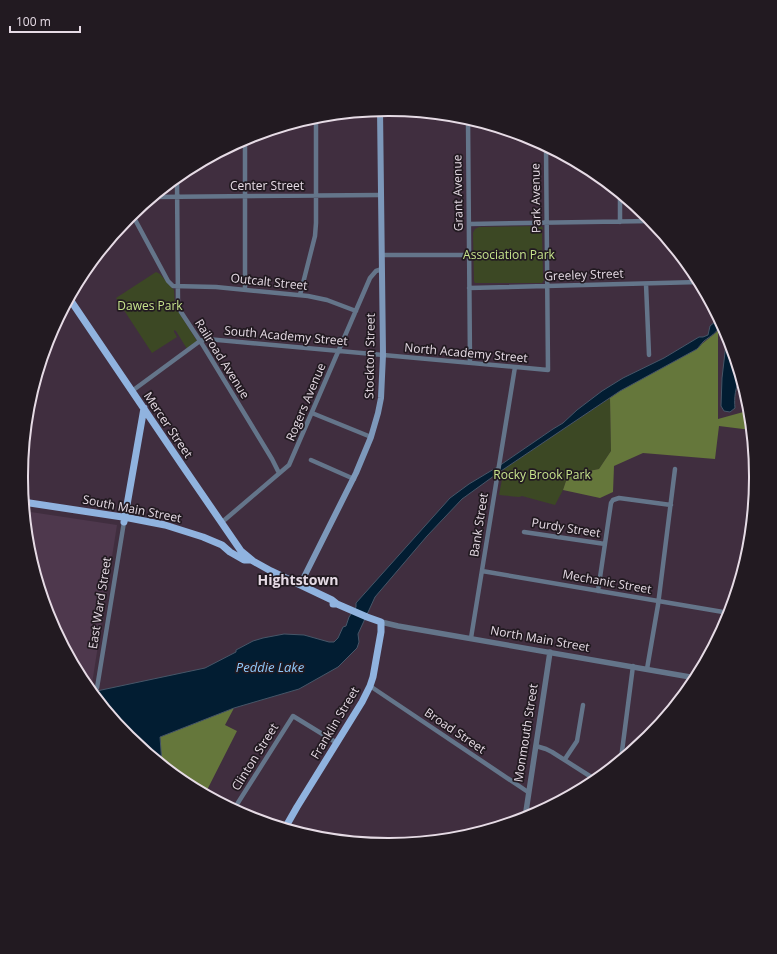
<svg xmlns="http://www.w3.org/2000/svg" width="777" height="954" font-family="'Open Sans',sans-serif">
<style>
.built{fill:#4e384d}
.green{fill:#3c4824}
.forest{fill:#65773b}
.water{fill:#021d32;stroke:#465668}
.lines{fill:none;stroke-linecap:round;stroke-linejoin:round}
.minor{stroke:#64758a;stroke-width:4.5}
.tertiary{stroke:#64758a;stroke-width:5.5}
.secondary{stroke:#7d98ba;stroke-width:6}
.primary{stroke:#90b3df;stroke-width:7}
.labels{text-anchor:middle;stroke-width:3.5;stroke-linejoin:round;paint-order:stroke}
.street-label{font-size:12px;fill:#e6dbe5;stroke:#221a21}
.park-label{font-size:12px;fill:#c7e48c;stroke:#221a21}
.water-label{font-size:13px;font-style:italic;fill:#8fc9fc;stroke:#221a21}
.quarter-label{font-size:14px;font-weight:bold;fill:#e6dbe5;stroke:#221a21}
.rim{fill:none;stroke:#e6dbe5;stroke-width:2}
</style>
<rect width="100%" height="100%" fill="#402e3f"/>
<path class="built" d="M24 511 117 525 91 690H90L83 681 49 617 28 548Z"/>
<path class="green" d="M541 226 543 228 542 231 543 273 544 280 542 283H475L474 281 473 233 475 229 479 227Z
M156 272 160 274 174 290 175 306 197 341 187 349 176 331 174 330V332L177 337 152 353 116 298Z
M610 398 611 451 599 469 584 472 567 478 563 490 555 505 522 496 519 497 499 495 504 469Z"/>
<path class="forest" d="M718 331V419L747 411 750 417 751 430 719 426 715 459 643 453 614 466 613 492 600 498 563 490 567 478 584 472 599 469 611 451 610 398 620 391 697 349C703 342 711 337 718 331Z
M234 708 225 725 237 731 205 794 184 782 162 764 160 737Z"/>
<path class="water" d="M716 314 721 324C716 334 712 335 704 341 701 344 699 347 697 349L620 391 498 473 462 499 427 536 375 597 358 634 359 642 357 648 338 667 299 689 234 708 160 737 162 764 128 737 123 728H122L92 692 205 668 236 652V650L253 641 263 638 284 634 304 635 329 642H334L338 638 343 627 346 626 349 617 356 607V603L450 498 469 484 499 466 553 429 563 423 577 410 602 391 623 378 664 358 699 337H703L708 335 710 326 716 321Z
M727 335 741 378C735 386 734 399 735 408L730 412 724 411 721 406 722 378Z"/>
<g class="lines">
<path class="minor" d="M468 119 470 363
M245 139V290
M177 178 178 305 181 312 204 347 272 459 279 473
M620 194V222
M154 197 381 195
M132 214 168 281 173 286 216 287 308 296 327 300 356 311
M469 224 651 221
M382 255H469
M646 284 649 355
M469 288 699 282
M300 295 315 236 316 223V117
M132 391 200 341 207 339 548 370 546 146
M312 413 371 437
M311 460 354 479
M221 523 289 465 370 278 376 271 382 269
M524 532 605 544
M482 571 729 613
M741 575 755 465
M598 591 611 503 613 500 619 498 671 505
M471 638 515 367
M647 669 658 605 675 469
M370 686 528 792
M97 688 124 522
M536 746 546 749 552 752 596 780
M565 759 577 741 583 705
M621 759 633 666
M234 809 293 716 337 743"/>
<path class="tertiary" d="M381 622 398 626 696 678
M525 818 550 652"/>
<path class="secondary" d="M300 585 356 473 371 437 378 413 381 398 383 355 380 110"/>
<path class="primary" d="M69 298 182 465 241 551 253 561 271 571 332 600 337 604
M23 502 129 518 165 525 203 537 222 545 230 552 244 560H251
M124 522 144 408
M285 828 297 807 362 702 370 686 373 677 381 632V622L367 617 337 604H333"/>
</g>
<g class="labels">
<g class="street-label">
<text x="267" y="190">Center Street</text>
<text transform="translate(458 193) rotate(-91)" y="4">Grant Avenue</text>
<text transform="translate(536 198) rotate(-91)" y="4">Park Avenue</text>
<text transform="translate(584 275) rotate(-2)" y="4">Greeley Street</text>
<text transform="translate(269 282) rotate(6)" y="4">Outcalt Street</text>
<text transform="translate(286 336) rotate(5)" y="4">South Academy Street</text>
<text transform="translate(466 353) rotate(5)" y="4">North Academy Street</text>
<text transform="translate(370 356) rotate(-89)" y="4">Stockton Street</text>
<text transform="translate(222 359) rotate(58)" y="4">Railroad Avenue</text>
<text transform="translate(306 402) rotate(-67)" y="4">Rogers Avenue</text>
<text transform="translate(168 425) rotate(56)" y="4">Mercer Street</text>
<text transform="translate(132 509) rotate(11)" y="4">South Main Street</text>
<text transform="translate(479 525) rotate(-81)" y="4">Bank Street</text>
<text transform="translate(566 528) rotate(9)" y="4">Purdy Street</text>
<text transform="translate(607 582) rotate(10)" y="4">Mechanic Street</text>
<text transform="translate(100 603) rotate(-81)" y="4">East Ward Street</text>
<text transform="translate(540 639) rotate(10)" y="4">North Main Street</text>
<text transform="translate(335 723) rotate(-59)" y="4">Franklin Street</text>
<text transform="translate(455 731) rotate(34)" y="4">Broad Street</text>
<text transform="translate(526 733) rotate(-81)" y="4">Monmouth Street</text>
<text transform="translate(255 757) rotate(-58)" y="4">Clinton Street</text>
</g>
<g class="park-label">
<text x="509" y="259">Association Park</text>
<text x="150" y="310">Dawes Park</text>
<text x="542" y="479">Rocky Brook Park</text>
</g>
<g class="water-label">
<text x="270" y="672">Peddie Lake</text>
</g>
<g class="quarter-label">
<text x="298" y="585">Hightstown</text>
</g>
</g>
<path d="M0 0H777V954H0ZM388 116H389A360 360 0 0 1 749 476V478A360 360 0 0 1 389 838H388A360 360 0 0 1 28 478V476A360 360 0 0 1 388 116Z" fill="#221a21" fill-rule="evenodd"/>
<path class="rim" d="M388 116H389A360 360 0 0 1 749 476V478A360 360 0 0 1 389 838H388A360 360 0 0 1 28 478V476A360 360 0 0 1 388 116Z"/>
<path d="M10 26v6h70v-6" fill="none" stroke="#e6dbe5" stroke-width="2"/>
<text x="16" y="26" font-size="12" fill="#e6dbe5" stroke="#221a21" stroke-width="3" paint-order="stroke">100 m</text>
</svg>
